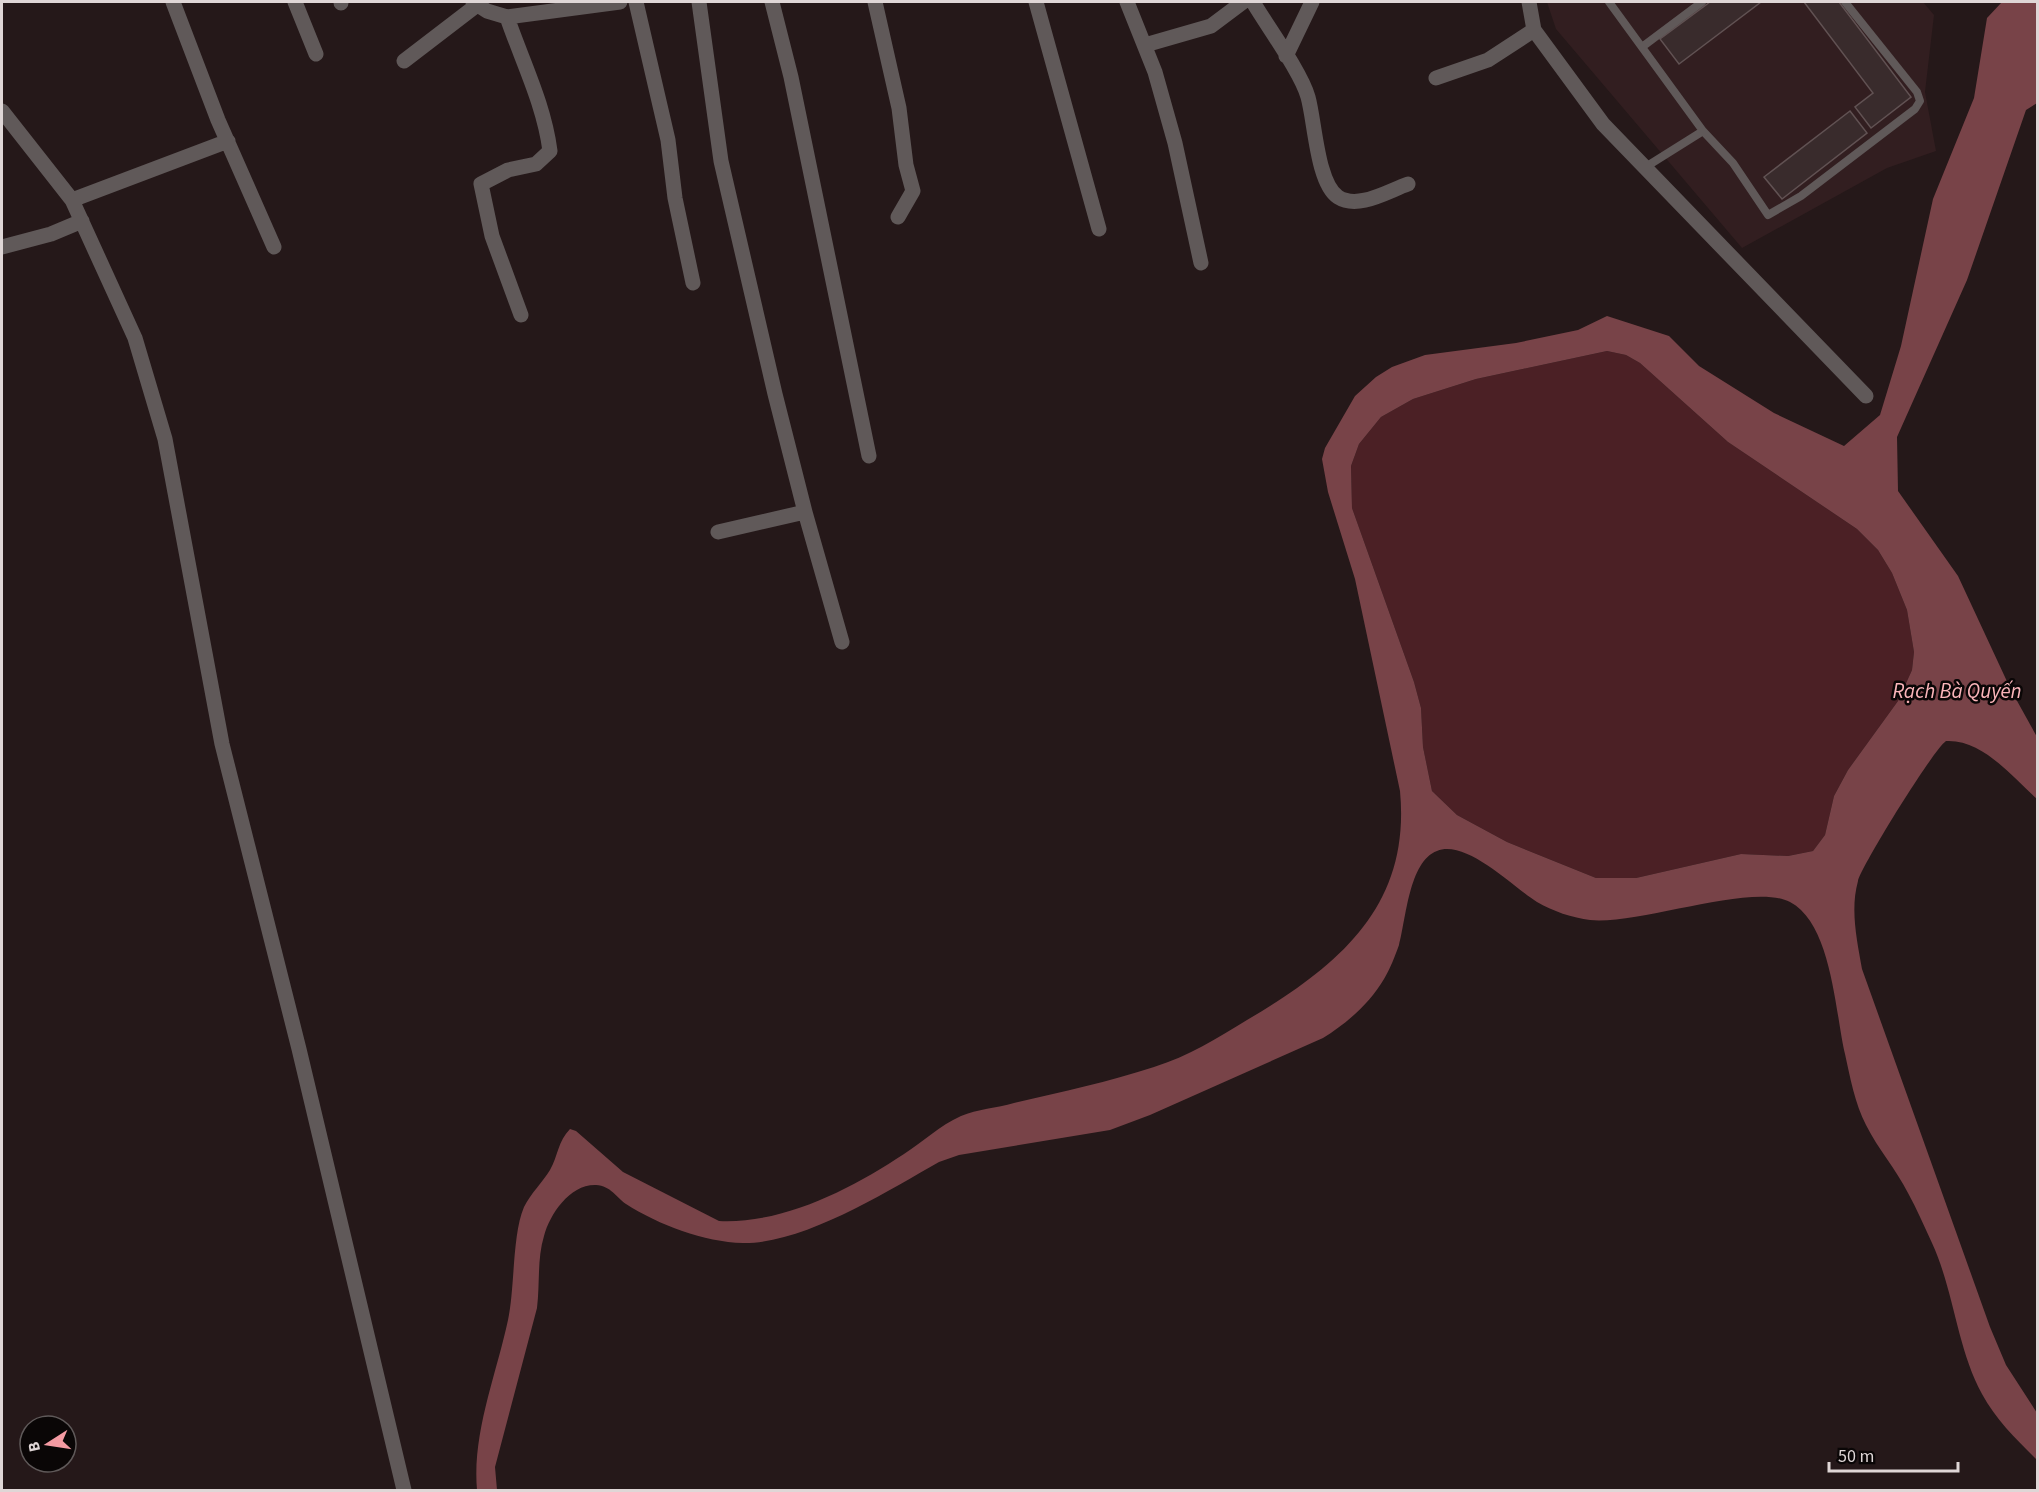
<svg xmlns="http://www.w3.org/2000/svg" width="2039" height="1492" font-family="'Source Sans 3',sans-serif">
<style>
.built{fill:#321e20}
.green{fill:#4b2025}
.water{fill:#784348;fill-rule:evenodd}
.building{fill:#392b2c;stroke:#615253;stroke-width:1.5}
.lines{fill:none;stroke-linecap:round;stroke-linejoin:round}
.service{stroke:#605959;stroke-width:8}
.minor{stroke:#605959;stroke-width:15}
.labels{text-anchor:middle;stroke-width:5;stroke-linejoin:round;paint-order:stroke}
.water-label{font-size:21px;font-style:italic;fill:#fbb5ba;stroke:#0a0606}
</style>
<rect width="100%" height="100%" fill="#251819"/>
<path class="built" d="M1547 2H1923L1934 15 1925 92 1936 151 1887 168 1742 248 1556 29Z"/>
<path class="green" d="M1607 351 1626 355 1640 363 1728 442 1857 529 1878 550 1892 573 1907 610 1914 652 1912 670 1898 701 1848 770 1834 796 1825 835 1813 851 1788 856 1741 854 1636 878H1596L1507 842 1457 815 1432 791 1423 747 1421 708 1414 682 1352 508 1351 466 1359 444 1381 417 1413 399 1476 379Z"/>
<path class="water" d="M2002 2H2037V103L2026 110 1967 280 1897 437 1898 491 1958 576 2011 690 2037 737V799C2012 777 1983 739 1946 741 1933 750 1862 865 1858 881 1850 910 1857 940 1862 969L1990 1327 2006 1365 2037 1413V1460C2017 1440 1996 1420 1982 1394 1957 1348 1954 1291 1932 1243 1924 1226 1917 1209 1908 1193 1896 1169 1878 1149 1866 1125 1855 1104 1850 1077 1845 1054 1835 1012 1832 924 1790 902 1752 882 1640 925 1590 920 1573 918 1552 911 1537 902 1513 887 1466 839 1437 851 1409 861 1406 920 1399 945 1395 956 1390 969 1384 979 1370 1003 1346 1024 1323 1038L1150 1115 1110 1130 959 1155 939 1162C886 1192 803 1244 743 1243 704 1242 659 1225 626 1204 616 1197 611 1186 596 1185 570 1184 550 1214 544 1236 537 1259 540 1284 537 1308L495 1467 497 1490H477C472 1433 496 1376 508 1320 515 1288 512 1235 524 1207 531 1193 542 1183 550 1170 558 1156 558 1141 570 1129L576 1131 623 1172 719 1221C784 1224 851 1189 904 1154 924 1141 939 1126 961 1116 977 1109 997 1108 1014 1103 1061 1092 1108 1082 1154 1067 1189 1056 1216 1039 1247 1020 1338 966 1411 907 1400 791L1355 579 1328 492 1322 459 1325 448 1355 396 1376 377 1392 367 1425 355 1516 343 1578 330 1607 316 1669 336 1699 366 1774 413 1844 446 1880 415 1901 346 1933 199 1974 98 1987 18ZM1607 351 1626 355 1640 363 1728 442 1857 529 1878 550 1892 573 1907 610 1914 652 1912 670 1898 701 1848 770 1834 796 1825 835 1813 851 1788 856 1741 854 1636 878H1596L1507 842 1457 815 1432 791 1423 747 1421 708 1414 682 1352 508 1351 466 1359 444 1381 417 1413 399 1476 379Z"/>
<path class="building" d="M1710 2H1761L1679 64 1660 39Z
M1804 2H1839L1911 97 1871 128 1855 107 1873 93Z
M1850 111 1867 133 1782 199 1764 177Z"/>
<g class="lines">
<path class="service" d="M1609 2 1703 131 1644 168
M1642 47 1702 2
M1703 131 1733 163 1768 215 1801 196 1915 109 1920 101 1917 92 1845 2"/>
<path class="minor" d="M173 2 218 120 274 247
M295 2 316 54
M341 2V3
M473 2 487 11 507 17 620 2
M636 2 668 140 675 198 693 283
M699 2 721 161 775 394 805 512 718 532
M772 2 791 77 869 456
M875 2 899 108 906 165 913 191 898 217
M1036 2 1099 229
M1127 2 1155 72 1175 143 1201 263
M1253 2C1267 26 1301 72 1308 97 1315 122 1317 183 1338 197 1358 210 1388 191 1408 184
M1529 2 1534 30 1603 124 1866 396
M507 17C522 61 544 104 550 151L536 164 508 170 481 184 492 236 521 315
M1145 45 1211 26 1243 2
M1286 56 1312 2
M404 61 477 5
M1436 78 1488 60 1534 30
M2 111 72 200 135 338 165 439 222 744 299 1049 404 1490
M72 200 228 141
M2 247 51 234 82 221
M805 512 842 642"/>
</g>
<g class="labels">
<g class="water-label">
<text x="1957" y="698">Rạch Bà Quyến</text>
</g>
</g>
<rect width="2039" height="1492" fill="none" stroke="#dfd6d6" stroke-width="6"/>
<g transform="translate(48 1444) rotate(258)"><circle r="28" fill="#0a0606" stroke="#5f5959" stroke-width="1.5"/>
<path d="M0-4.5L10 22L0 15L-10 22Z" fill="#f49aa2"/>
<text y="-9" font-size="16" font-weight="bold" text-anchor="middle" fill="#dfd6d6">B</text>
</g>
<path d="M1829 1462v9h129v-9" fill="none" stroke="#dfd6d6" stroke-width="3"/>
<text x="1838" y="1462" font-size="18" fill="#dfd6d6" stroke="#0a0606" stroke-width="4.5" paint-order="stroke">50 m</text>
</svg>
